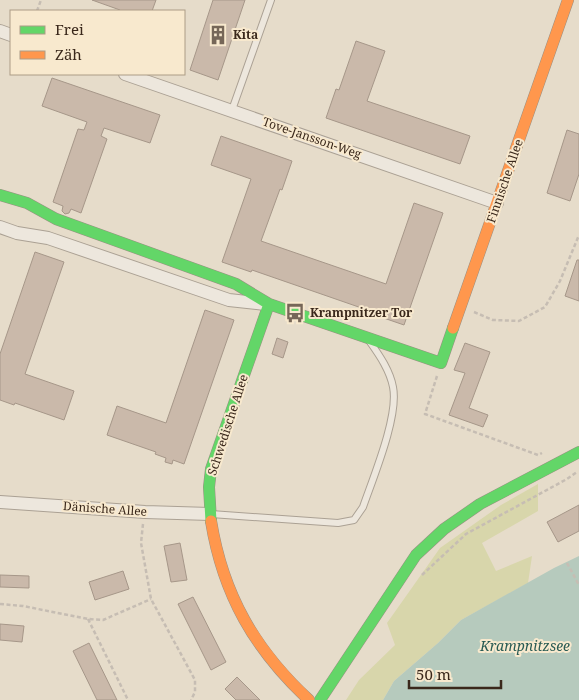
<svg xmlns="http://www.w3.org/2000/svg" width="579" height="700" font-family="'Noto Serif',serif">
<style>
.green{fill:#d8d6ab}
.water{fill:#b6cabd}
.building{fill:#cab9aa;stroke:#a69789}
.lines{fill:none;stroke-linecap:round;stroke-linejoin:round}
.lane-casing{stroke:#aba194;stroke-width:8}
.street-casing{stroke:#aba194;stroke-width:14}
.fast-casing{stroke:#9a9083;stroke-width:12}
.slow-casing{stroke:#9a9083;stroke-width:12}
.path{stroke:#c6bdb3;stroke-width:2.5;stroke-dasharray:4 2.5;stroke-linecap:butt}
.lane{stroke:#ede7dd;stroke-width:6}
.street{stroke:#ede7dd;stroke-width:12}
.fast{stroke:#63d668;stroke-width:11}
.slow{stroke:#ff974d;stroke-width:11}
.labels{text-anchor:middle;stroke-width:4;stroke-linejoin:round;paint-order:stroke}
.poi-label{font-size:12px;font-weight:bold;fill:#3a281b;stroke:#f8e9ce;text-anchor:start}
.street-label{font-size:12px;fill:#3a281b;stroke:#f8e9ce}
.water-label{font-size:14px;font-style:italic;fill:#295b54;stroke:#f8e9ce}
</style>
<rect width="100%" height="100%" fill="#e6dcca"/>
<path class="green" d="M538 484V511L482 543 496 571 532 556 528 583 461 620 438 643 394 681 383 700H346L359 680 395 645 387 623 440 548 501 505Z"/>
<path class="water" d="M579 556V700H383L394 681 438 643 461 620 554 568Z"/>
<path class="building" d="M92 0H156L152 11H120V10Z
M213 0H245L218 80 190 70Z
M356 41 385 51 367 101 470 136 460 164 326 118 336 89 339 90Z
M52 78 160 115 150 143 104 128 101 136 107 139 81 213 71 209 69 213 65 214 62 211 63 206 53 202 78 129 84 130 87 122 42 106Z
M567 130 579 134V174L570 201 547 193Z
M221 136 292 161 282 190 280 189 261 241 386 284 414 203 443 213 404 325 375 315 376 313 252 270 251 272 222 262 251 179 211 165Z
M35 252 64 262 25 374 74 391 64 420 15 403 14 405 0 400V354Z
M577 260H579V301L565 296Z
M205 310 234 320 184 464 173 460 172 464 165 462 166 458 155 454 156 452 107 435 117 406 166 423Z
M277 338 288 342 283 358 272 354Z
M465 343 490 352 469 408 488 415 483 427 449 415 465 373 454 370Z
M579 505V531L558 542 547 522Z
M180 543 187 580 171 582 164 546Z
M123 571 129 589 95 600 89 582Z
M0 575 29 576V588L0 587Z
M193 597 226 662 211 670 178 604Z
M0 624 24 626 22 642 0 640Z
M89 643 117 700H97L73 651Z
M237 677 260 700H236L225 689Z"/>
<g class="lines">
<defs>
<path id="lane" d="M232 110 271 0
M211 514 338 523 354 520 363 507C373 478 399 416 393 387 390 371 380 356 370 342"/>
<path id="street" d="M0 31 11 35
M125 74 497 203
M0 227 17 233 48 238 229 300 265 304
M0 502 145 512 210 514"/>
<path id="fast" d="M0 195 27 203 56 219 236 284 269 304 441 363 453 328
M211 521 209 487 211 469 269 304
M320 700 416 555 444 529 480 504 579 452"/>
<path id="slow" d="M453 328 568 0
M211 521C223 595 255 650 309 700"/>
</defs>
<use href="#lane" class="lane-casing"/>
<use href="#street" class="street-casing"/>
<use href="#fast" class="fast-casing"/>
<use href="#slow" class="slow-casing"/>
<path class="path" d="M37 11 41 0
M474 312 493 320 519 321 545 307 560 281 579 235
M437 376 425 414 538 455 542 453
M143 524 141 543 151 599 195 680V692L191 700
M567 563 579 585
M422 575 466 534 567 479 577 472
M0 604 23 606 88 619 103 620 151 599
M88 619 128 700"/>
<use href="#lane" class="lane"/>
<use href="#street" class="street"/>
<use href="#fast" class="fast"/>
<use href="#slow" class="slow"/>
</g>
<defs>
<symbol id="building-bare" viewBox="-9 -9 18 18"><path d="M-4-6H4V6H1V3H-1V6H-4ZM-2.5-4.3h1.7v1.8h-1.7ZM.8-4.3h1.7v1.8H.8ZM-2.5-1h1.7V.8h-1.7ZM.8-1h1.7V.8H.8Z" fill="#766758" stroke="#f8e9ce" stroke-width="2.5" paint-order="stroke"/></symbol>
<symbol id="bus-bare" viewBox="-9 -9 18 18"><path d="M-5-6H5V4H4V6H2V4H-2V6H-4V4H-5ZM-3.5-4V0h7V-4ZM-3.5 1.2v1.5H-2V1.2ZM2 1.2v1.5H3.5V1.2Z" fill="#766758" stroke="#f8e9ce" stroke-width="2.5" paint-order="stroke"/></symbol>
</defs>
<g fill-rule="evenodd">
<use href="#building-bare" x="204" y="21" width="28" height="28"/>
<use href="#bus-bare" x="281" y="299" width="28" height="28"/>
</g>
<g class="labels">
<g class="poi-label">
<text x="233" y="39">Kita</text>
<text x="310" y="317">Krampnitzer Tor</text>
</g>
<g class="street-label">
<text transform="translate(312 138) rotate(19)" y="4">Tove-Jansson-Weg</text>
<text transform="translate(505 181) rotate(-71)" y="4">Finnische Allee</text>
<text transform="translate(228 425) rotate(-72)" y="4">Schwedische Allee</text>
<text transform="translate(105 509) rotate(4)" y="4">Dänische Allee</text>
</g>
<g class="water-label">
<text x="525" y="651">Krampnitzsee</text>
</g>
</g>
<rect x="10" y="10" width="175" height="65" fill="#f8e9ce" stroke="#ac9c86"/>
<rect x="20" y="26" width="25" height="8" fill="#63d668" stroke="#ac9c86"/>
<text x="55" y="35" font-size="15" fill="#3a281b">Frei</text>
<rect x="20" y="51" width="25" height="8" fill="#ff974d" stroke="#ac9c86"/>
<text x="55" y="60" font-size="15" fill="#3a281b">Zäh</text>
<path d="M409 680v8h92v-8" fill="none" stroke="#3a281b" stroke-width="2.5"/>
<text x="416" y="680" font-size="15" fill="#3a281b" stroke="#f8e9ce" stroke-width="4" paint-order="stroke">50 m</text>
</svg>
